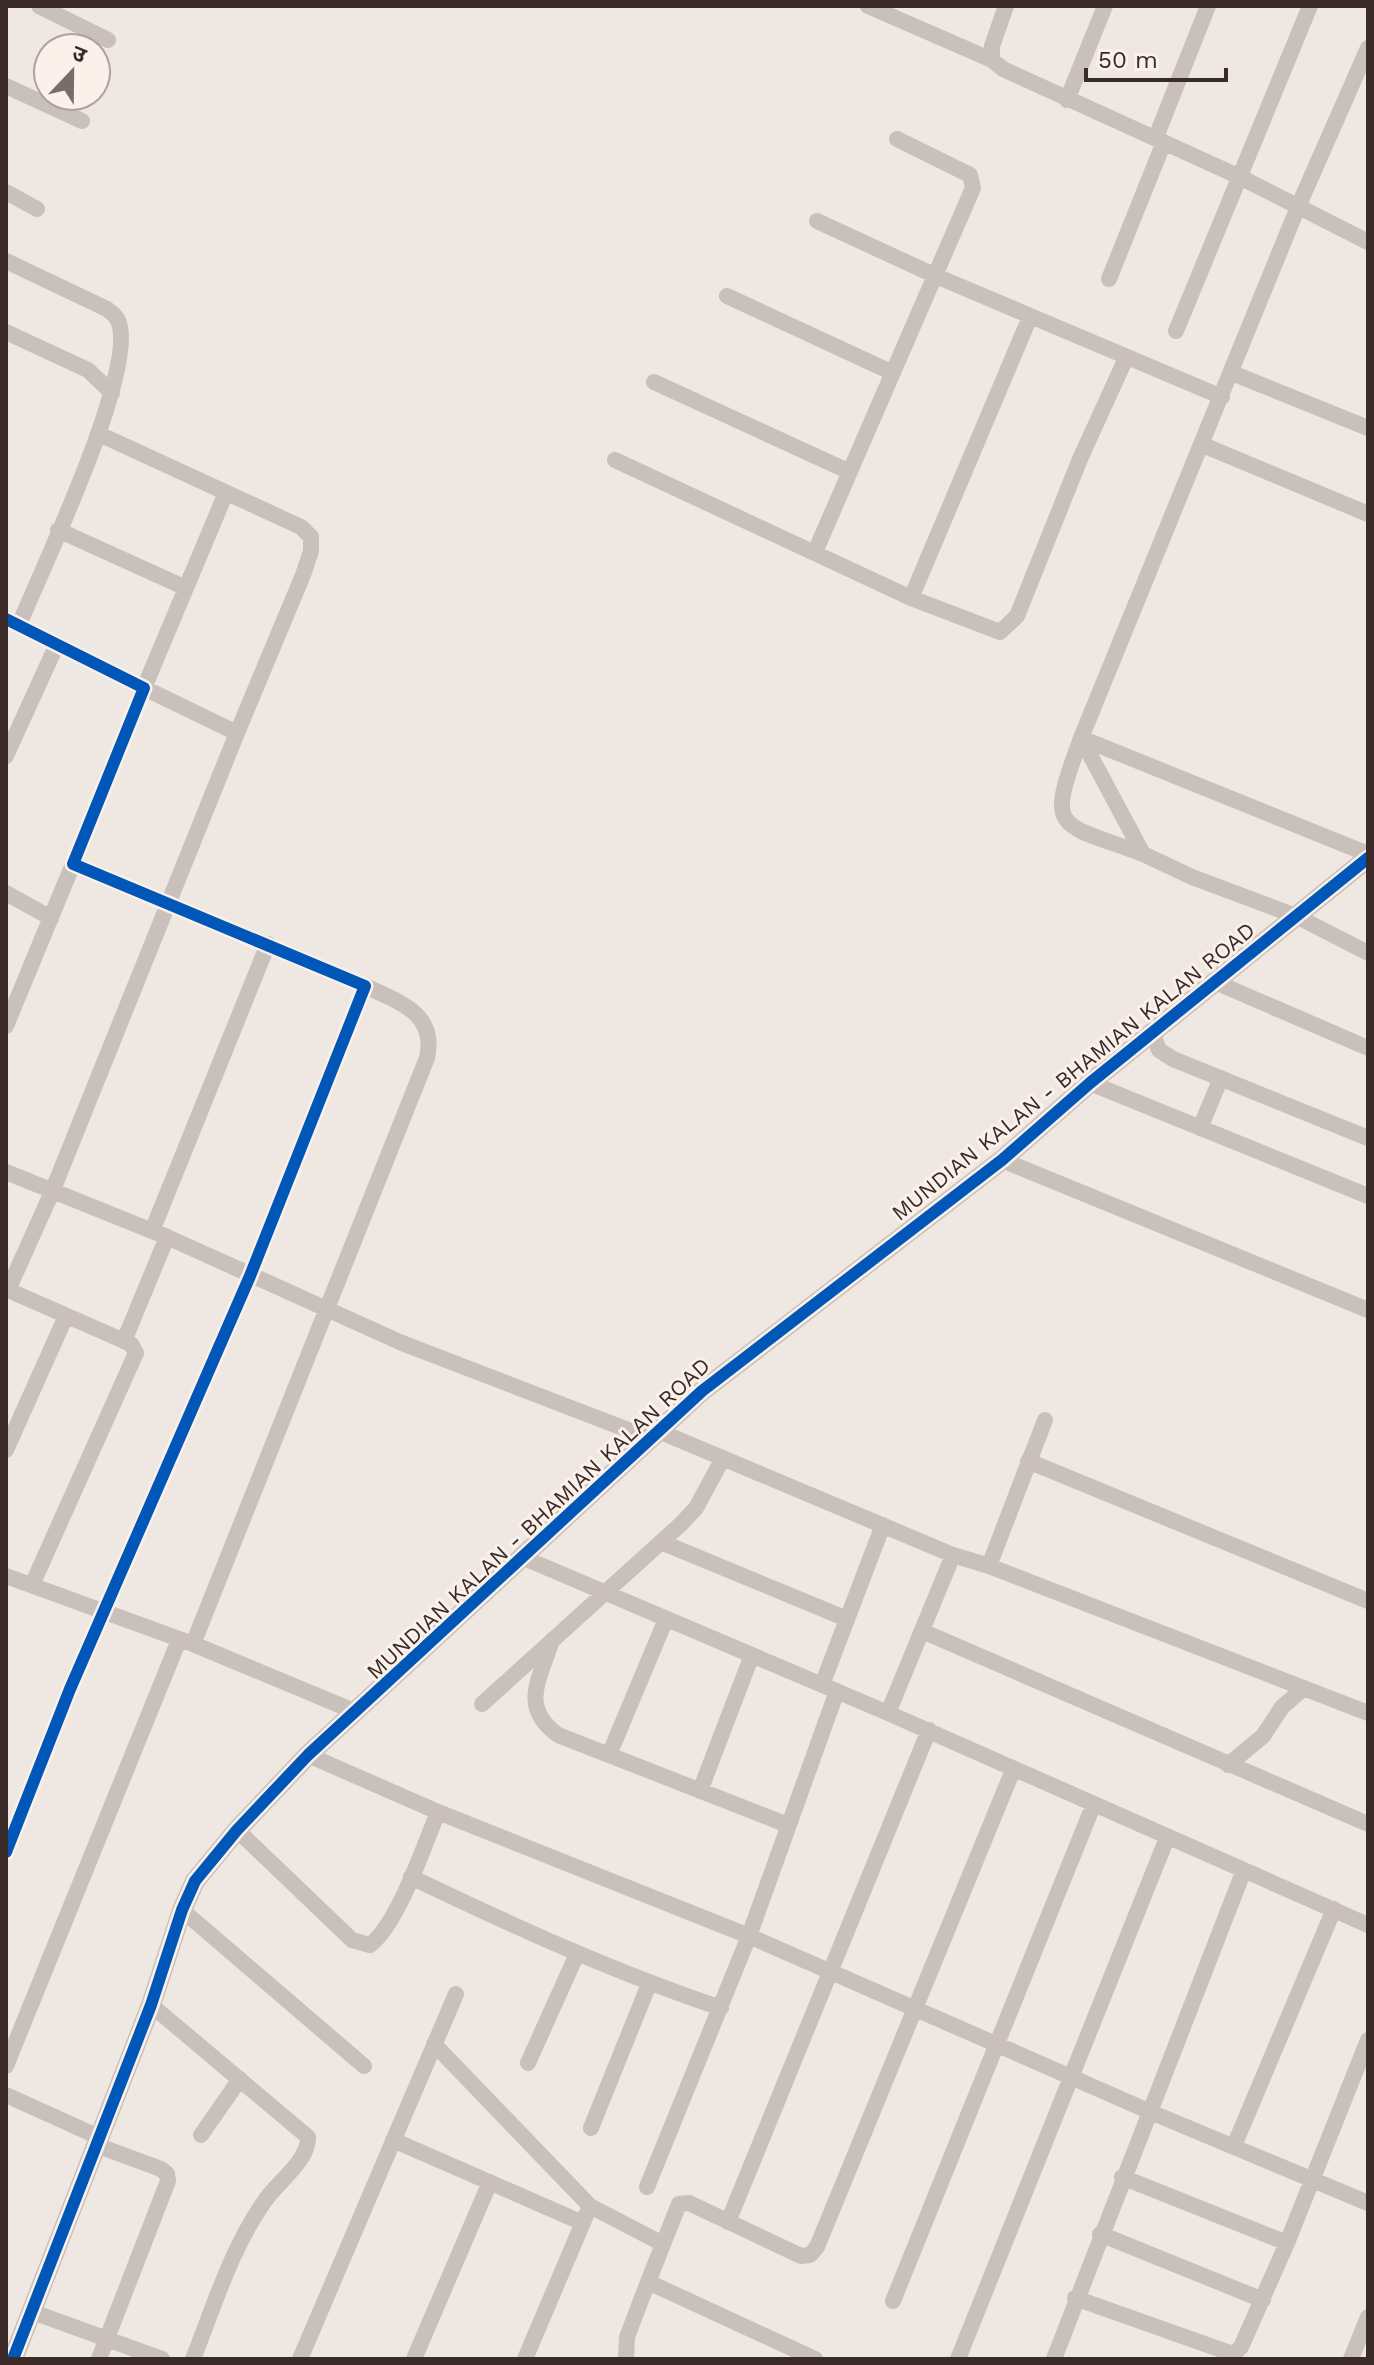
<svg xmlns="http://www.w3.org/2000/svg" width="1374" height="2365" font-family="'Work Sans','Noto Sans Devanagari',sans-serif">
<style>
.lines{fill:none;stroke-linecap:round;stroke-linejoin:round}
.minor{stroke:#c9bfbb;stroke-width:16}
.tertiary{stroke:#c9bfbb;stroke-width:20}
.cycleway-casing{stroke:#fbf1ea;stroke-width:17}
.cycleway{stroke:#0057b8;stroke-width:12}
.labels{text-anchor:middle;stroke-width:6;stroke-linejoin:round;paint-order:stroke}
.street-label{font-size:22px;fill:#3a2b29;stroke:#fbf1ea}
</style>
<rect width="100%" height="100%" fill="#efe7e2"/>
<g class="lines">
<path class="minor" d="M39 6 108 40
M868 6 992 60
M1006 6 992 46V60L1003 69 1240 177 1368 242
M1368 48 1298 207 1081 738 1143 854 1192 877 1296 916 1368 953
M6 86 82 121
M1067 100 1105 6
M1156 137 1208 6
M6 192 37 209
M817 221 936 276 1222 397
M6 261 107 309C112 313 117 316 119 323 136 373 42 569 19 625
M1109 279 1164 142
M727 296 893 373
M1176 331 1310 6
M6 332 88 370 112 393
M1232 373 1368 428
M654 382 850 472
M99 434 301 527 311 537V551L303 575 237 733
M1203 445 1368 514
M615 460 911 598 1000 632 1017 616 1080 459 1126 358
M58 530 186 588
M815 552 973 188 970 175 897 139
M911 598 1030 317
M6 619 144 688 73 864 365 986 250 1276 70 1689 6 1852
M6 756 57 644
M1143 854C1055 821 1046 833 1081 738L1368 854
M6 893 51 918
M1215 982 1368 1048
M6 1026 73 864
M1152 1032 1159 1050 1173 1059 1368 1138
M1090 1083 1368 1196
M1200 1128 1221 1078
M1002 1160 1368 1310
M6 1172 167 1237 402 1343 649 1438
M152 1231 268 944
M124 1341 167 1237
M656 1430 953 1555 888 1713 1368 1925
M6 1450 66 1316
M1028 1461 1368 1601
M661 1542 847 1619
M953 1555 989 1566 1045 1420
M524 1558 888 1713
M989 1566 1368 1713
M6 1576 193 1644 356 1712
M32 1585 136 1353 131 1344 8 1290 52 1192 237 733 144 688 225 495
M922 1631 1368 1824
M552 1640C540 1679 519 1707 558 1735L788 1825
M193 1644 427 1058C437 1013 399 1002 365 986
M822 1685 883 1525
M482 1704 681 1524 696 1508 723 1458
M308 1755 438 1812 749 1936 1153 2113 1368 2203
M609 1755 666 1619
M1228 1765 1263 1736 1282 1707 1304 1688
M700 1791 752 1655
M237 1830 352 1940 370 1945C398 1924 424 1846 438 1812
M411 1877C513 1926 614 1972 721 2008
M182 1910 364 2066
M151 2005 308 2137C309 2161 276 2183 264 2202 231 2249 214 2306 193 2359
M434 2044 590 2206 663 2244
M528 2063 577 1954
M6 2066 179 1640
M6 2095 99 2137
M591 2128 649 1984
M201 2135 240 2079
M393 2140 583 2223
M96 2145 161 2169 167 2174 168 2181 99 2359
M1234 2146 1334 1909
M1122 2177 1287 2243
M647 2187 749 1936 837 1691
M728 2222 929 1730
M1100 2234 1263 2300
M1075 2298 1233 2354 1241 2347 1287 2243 1368 2040
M893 2301 1093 1806
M30 2311 162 2359
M300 2359 456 1994
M414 2359 490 2182
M525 2359 587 2213
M626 2359 627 2337 648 2282
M815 2359 648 2282 679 2204 689 2203 801 2256 810 2255 817 2247 1013 1770
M958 2359 1167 1838
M1054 2359 1244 1870
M1351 2359 1368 2317"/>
<path class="tertiary" d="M13 2359 151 2005 182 1910 195 1881 237 1830 308 1755 702 1391 1002 1160 1090 1083 1368 858"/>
<defs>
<path id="cycleway" d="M6 619 144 688 73 864 365 986 250 1276 70 1689 6 1852
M13 2359 151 2005 182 1910 195 1881 237 1830 308 1755 702 1391 1002 1160 1090 1083 1368 858"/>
</defs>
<use href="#cycleway" class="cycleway-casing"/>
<use href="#cycleway" class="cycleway"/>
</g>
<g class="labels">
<g class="street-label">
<text transform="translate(1073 1071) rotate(-39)" y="8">MUNDIAN KALAN - BHAMIAN KALAN ROAD</text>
<text transform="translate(538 1518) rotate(-43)" y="8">MUNDIAN KALAN - BHAMIAN KALAN ROAD</text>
</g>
</g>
<rect width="1374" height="2365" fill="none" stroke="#3a2b29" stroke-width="16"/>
<g transform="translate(72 72) rotate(22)"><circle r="38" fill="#fbf1ea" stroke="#aea29d" stroke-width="2"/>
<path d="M0-6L14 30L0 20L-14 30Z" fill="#796d6a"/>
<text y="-12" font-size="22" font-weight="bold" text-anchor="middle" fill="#3a2b29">उ</text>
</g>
<path d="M1086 68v12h140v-12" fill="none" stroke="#3a2b29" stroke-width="4"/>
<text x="1098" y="68" font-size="24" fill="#3a2b29" stroke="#fbf1ea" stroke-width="6" paint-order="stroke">50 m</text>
</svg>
